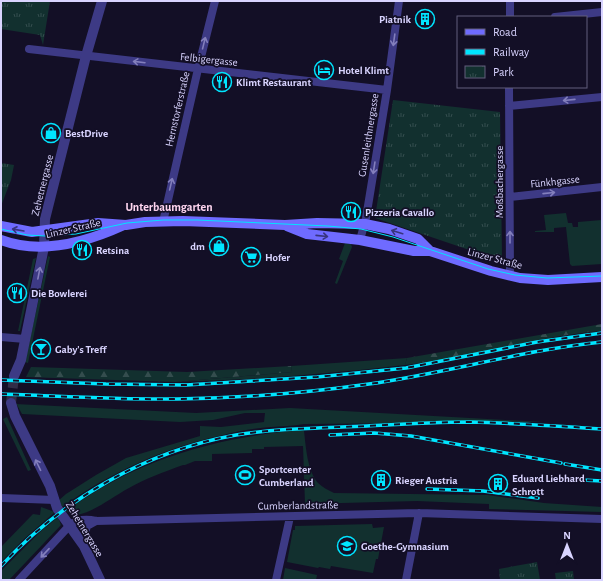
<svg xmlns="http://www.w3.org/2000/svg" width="603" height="581" font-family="'Alegreya Sans',sans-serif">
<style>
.grass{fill:#12302f}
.forest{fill:url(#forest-firs)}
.park{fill:url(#park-tufts)}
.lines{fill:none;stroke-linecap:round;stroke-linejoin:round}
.tertiary-tunnel{stroke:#312d47;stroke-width:10;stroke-dasharray:10 5;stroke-linecap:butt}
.minor{stroke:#3d3a85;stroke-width:8}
.tertiary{stroke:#3d3a85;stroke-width:10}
.secondary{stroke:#6f6bff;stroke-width:10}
.tram{stroke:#00e5ff;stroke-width:1}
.rail-casing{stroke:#00e5ff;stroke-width:3.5}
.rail{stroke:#130f26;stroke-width:2;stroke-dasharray:6;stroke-linecap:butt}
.oneway{stroke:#837fbc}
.oneway2{stroke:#38347d}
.labels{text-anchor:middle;stroke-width:3.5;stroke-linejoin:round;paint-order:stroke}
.poi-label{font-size:11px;font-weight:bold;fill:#d9d4ff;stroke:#130f26;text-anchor:start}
.street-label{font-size:11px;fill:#d9d4ff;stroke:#130f26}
.neighbourhood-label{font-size:12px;font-weight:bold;fill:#ffd6f0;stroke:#130f26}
</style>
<defs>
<pattern id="forest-firs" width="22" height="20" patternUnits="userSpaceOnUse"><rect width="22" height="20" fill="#12302f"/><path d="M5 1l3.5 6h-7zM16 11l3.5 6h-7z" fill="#344d4e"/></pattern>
<pattern id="park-tufts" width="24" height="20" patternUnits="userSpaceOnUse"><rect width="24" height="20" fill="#12302f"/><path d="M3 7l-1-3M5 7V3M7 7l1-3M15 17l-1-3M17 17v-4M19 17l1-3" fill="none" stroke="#344d4e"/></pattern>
</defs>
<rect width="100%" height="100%" fill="#130f26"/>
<path class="grass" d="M566 213 568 223H572L573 227H578V222L602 220V264L572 266 570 264 566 227 554 228V232H535V231L546 230 544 215Z
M345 243 351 244 352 247 337 284 335 283 343 261 339 259Z
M48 256 50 257 28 363 25 362Z
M36 258 20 331H18L33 259Z
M407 358 405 365C329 374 252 380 175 382L292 372 291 366Z
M15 404 196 413 290 408 544 422 304 424C293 426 282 426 271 427 255 428 238 431 223 435 166 447 109 473 62 507L58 501 66 494 96 475 126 458 200 436V426L221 427 264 422 265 413H245L213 420 180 422 22 414 17 405Z
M7 417 31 470 28 471 3 419Z
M299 430 304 431C306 447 307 470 318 483 322 487 328 490 334 493L488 495 544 503 602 507V512L489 509V504L417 501 305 504 303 446 264 447V449H252V453L212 454V461H195L185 465H183C164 472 146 478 129 488 112 497 96 511 77 515 72 516 70 514 66 511 135 460 214 438 299 430Z
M41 507 55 512 24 539 1 562V547L33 514 40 515Z
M58 517 61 525 9 580H1V571L42 530Z
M372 524 373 528 384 527 378 559H376L373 573 331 566 330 569 319 567 318 568 287 562 293 530H295V526Z
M285 568 317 575 316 580H283Z"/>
<path class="forest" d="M602 324V331C535 336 472 358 405 365L407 358Z
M291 366 292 372 175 382 26 377 31 367 187 372Z"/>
<path class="park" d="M1 1H50L43 45 40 35 1 29Z
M393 100 500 112 502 258 499 260 375 218Z
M1 163 14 165 11 180 1 206Z
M537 562 540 580H500L499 569Z
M573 571 574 580H556L555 573Z"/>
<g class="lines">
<path class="tertiary-tunnel" d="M11 403 14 376"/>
<path class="minor" d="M510 1V17
M555 17 602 12
M29 49 387 90
M509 87 510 276
M509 106 602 97
M510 197 602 187
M163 222 198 69 215 1
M360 240 366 218 387 90 399 1
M1 337 25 339
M1 498 55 500
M84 546V536L87 526 96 521
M19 580 70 525C78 519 87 519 96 521L419 513 602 519
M276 580 290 517
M406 580 419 513"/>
<path class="tertiary" d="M14 376 21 360 44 247 45 219 86 56 102 1
M11 403 15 416 50 486 57 508 84 546 100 580"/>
<path class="secondary" d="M1 226 32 232 98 223 126 225 145 222 183 221 285 225 317 223 365 224 389 229 418 239 430 251
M287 226 307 234 360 240 414 251H430L491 271 520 278 548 280 602 277
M1 240C41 255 87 242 124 225"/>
<path class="tram" d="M1 229 27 235 45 236 76 234 127 223 163 220H197L328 226 361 229 393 237 488 269 515 275 547 278 602 276"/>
<defs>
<path id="rail" d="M1 380 106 384 186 385 317 377 406 368 537 342 602 333
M1 394C60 396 119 400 177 399 241 398 306 393 369 384 447 373 523 350 602 342
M330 435 374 433 411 436 561 463
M565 464 602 470
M563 479 602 481
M427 489 483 491 538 498
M1 566C63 499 146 451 236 435 279 428 324 428 367 426 402 424 436 422 470 422 514 423 558 426 602 429"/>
</defs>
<use href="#rail" class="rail-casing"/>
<use href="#rail" class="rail"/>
</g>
<defs><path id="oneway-shaft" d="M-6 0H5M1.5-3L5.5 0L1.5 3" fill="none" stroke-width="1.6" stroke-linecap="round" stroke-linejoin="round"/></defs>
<g class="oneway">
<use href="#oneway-shaft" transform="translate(394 40) rotate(98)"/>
<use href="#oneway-shaft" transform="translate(204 43) rotate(-76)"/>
<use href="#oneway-shaft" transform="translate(139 62) rotate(-173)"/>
<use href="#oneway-shaft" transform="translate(569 100) rotate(174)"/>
<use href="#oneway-shaft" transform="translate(374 168) rotate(99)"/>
<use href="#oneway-shaft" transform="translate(171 184) rotate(-77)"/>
<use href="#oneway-shaft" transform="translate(549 193) rotate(-6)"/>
<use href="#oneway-shaft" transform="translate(510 237) rotate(-90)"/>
<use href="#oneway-shaft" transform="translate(39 273) rotate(-79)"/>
<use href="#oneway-shaft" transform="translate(38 465) rotate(-116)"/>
<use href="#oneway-shaft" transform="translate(45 553) rotate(133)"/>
</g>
<g class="oneway2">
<use href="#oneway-shaft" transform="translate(18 230) rotate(-170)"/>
<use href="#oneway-shaft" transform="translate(397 232) rotate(-163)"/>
<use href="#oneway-shaft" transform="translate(322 236) rotate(6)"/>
</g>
<defs>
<symbol id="building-ring" viewBox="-11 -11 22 22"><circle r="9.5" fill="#130f26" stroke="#00e5ff" stroke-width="1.5"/><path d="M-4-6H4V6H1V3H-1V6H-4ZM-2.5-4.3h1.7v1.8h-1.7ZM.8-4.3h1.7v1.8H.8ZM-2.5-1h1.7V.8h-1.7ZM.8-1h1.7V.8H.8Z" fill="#00e5ff"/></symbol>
<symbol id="hotel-ring" viewBox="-11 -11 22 22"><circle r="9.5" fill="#130f26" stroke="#00e5ff" stroke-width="1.5"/><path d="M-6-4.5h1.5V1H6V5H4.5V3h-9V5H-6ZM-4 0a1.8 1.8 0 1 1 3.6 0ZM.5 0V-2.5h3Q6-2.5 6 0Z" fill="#00e5ff"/></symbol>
<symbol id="restaurant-ring" viewBox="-11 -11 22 22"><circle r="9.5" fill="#130f26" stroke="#00e5ff" stroke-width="1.5"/><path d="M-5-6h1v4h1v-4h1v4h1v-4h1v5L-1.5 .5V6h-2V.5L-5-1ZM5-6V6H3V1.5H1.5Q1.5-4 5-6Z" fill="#00e5ff"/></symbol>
<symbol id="shop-ring" viewBox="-11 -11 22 22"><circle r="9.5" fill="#130f26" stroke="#00e5ff" stroke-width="1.5"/><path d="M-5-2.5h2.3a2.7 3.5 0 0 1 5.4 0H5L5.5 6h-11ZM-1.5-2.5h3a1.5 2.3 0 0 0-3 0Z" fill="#00e5ff"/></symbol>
<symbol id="supermarket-ring" viewBox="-11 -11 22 22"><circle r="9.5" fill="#130f26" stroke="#00e5ff" stroke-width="1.5"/><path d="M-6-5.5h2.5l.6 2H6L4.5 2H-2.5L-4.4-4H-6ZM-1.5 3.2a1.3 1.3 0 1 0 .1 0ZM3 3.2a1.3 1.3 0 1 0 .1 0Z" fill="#00e5ff"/></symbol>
<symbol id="bar-ring" viewBox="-11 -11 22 22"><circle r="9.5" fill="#130f26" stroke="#00e5ff" stroke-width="1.5"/><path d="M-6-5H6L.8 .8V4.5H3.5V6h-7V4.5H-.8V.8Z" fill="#00e5ff"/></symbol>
<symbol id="stadium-ring" viewBox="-11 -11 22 22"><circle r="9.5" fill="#130f26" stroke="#00e5ff" stroke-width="1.5"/><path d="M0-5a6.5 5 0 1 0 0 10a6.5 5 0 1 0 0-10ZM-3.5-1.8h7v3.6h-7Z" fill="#00e5ff"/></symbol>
<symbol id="school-ring" viewBox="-11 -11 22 22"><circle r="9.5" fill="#130f26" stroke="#00e5ff" stroke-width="1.5"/><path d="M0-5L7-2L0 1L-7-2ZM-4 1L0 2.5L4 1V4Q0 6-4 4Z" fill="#00e5ff"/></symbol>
</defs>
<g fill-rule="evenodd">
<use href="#building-ring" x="414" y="8" width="22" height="22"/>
<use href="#hotel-ring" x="313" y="59" width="22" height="22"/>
<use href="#restaurant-ring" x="211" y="71" width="22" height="22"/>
<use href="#shop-ring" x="40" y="122" width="22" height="22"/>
<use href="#restaurant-ring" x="340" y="201" width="22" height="22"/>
<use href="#shop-ring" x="208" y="235" width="22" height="22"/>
<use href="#restaurant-ring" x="71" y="239" width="22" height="22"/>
<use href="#supermarket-ring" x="240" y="246" width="22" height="22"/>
<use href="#restaurant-ring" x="6" y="282" width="22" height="22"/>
<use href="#bar-ring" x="30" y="338" width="22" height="22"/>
<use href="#stadium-ring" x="234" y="464" width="22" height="22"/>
<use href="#building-ring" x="370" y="469" width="22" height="22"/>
<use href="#building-ring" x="487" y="473" width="22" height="22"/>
<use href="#school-ring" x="336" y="535" width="22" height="22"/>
</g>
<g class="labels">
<g class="poi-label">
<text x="411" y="23" text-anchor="end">Piatnik</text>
<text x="338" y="74">Hotel Klimt</text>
<text x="236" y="86">Klimt Restaurant</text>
<text x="65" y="137">BestDrive</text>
<text x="365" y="216">Pizzeria Cavallo</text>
<text x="205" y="250" text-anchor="end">dm</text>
<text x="96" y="254">Retsina</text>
<text x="265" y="261">Hofer</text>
<text x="31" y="297">Die Bowlerei</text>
<text x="55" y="353">Gaby's Treff</text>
<text x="259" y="473">Sportcenter<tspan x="259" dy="13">Cumberland</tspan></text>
<text x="512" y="482">Eduard Liebhard<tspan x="512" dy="13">Schrott</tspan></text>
<text x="395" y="484">Rieger Austria</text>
<text x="361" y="550">Goethe-Gymnasium</text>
</g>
<g class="street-label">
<text transform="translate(209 59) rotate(6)" y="4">Felbigergasse</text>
<text transform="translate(177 109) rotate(-77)" y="4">Hernstorferstraße</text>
<text transform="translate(368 135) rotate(-81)" y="4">Gusenleithnergasse</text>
<text transform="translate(555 181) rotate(-6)" y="4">Fünkhgasse</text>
<text transform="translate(499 182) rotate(-90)" y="4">Moßbachergasse</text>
<text transform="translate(42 185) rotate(-76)" y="4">Zehetnergasse</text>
<text transform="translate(73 228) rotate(-13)" y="4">Linzer Straße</text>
<text transform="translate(495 258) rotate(15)" y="4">Linzer Straße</text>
<text transform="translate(298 505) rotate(-1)" y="4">Cumberlandstraße</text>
<text transform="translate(85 529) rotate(59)" y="4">Zehetnergasse</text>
</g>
<g class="neighbourhood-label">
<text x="169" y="211">Unterbaumgarten</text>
</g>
</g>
<rect width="603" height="581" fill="none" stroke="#d9d4ff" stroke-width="4"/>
<rect x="457" y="16" width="130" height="72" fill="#130f26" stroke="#625e7d"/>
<rect x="465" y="29" width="20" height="6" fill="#6f6bff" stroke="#625e7d"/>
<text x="493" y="36" font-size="12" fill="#d9d4ff">Road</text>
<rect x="465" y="49" width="20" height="6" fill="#00e5ff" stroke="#625e7d"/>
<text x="493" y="56" font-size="12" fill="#d9d4ff">Railway</text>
<rect x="465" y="66" width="20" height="12" fill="url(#park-tufts)" stroke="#625e7d"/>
<text x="493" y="76" font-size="12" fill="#d9d4ff">Park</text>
<g transform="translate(567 545)" stroke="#130f26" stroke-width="3" paint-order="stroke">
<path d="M0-3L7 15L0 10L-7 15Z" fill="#d9d4ff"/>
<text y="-6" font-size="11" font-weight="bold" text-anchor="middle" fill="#d9d4ff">N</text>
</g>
</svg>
